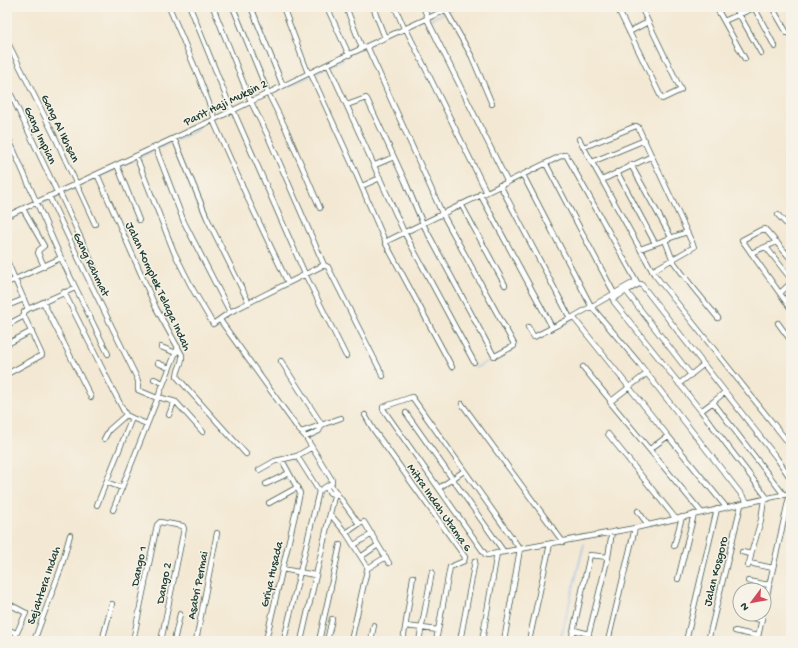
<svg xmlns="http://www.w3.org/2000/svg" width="798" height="648" font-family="'Gochi Hand',sans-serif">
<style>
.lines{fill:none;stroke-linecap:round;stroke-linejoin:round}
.stream{stroke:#7baee8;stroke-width:1}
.minor-casing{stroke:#3f574c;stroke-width:6}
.minor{stroke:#fff;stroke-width:4.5}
.labels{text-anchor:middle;stroke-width:3;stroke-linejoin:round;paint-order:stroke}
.street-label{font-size:12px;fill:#1f3d34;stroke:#f7f3e8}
</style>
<rect width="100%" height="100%" fill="#f7f3e8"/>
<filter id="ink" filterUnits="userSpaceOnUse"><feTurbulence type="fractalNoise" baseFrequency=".025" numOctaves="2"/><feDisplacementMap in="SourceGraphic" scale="8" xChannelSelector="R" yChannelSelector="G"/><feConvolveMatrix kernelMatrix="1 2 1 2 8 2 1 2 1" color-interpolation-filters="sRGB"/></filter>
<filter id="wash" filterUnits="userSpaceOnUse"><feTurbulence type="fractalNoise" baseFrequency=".012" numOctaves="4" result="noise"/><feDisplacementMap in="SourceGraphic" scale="16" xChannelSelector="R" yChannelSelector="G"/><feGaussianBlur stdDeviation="0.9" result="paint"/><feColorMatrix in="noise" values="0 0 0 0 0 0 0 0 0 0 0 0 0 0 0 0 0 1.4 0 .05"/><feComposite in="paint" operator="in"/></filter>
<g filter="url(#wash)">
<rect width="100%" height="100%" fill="#f3e8d3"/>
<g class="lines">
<path class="stream" d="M449 11 458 7
M429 20 446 12
M331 66 344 59
M313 74 328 67
M275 92 310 76
M177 140 199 129
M159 148 174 141
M139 158 154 150
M120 166 134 160
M100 176 115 169
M80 185 97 177
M62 194 75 188
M53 198 59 195
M40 204 48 200
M26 211 36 206
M7 219 23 212
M555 329 572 320
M475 368 487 362
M560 641 584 544"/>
</g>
</g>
<g filter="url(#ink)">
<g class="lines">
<defs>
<path id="minor" d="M169 7 199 77 215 119
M190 7 232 111
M213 7 251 102 267 134 324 265 328 267 383 376
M233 7 268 93 286 129 320 208
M251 7 283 86
M283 7 308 73
M327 7 349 55
M346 7 362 48
M373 7 385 38
M395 7 404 28 406 29 486 191
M423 7 428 18
M444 7 472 57 492 104
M617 7 662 99 681 90 641 7
M716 7 745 59
M735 7 761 53
M754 7 775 47
M772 7 787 33
M427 19 507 181
M724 21 756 7
M629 32 648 22
M7 41 55 137 95 224
M328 64 404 232 474 362
M310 72 352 164 384 239
M7 86 57 192
M347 105 366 98 367 99 405 181 423 224 494 356H495L514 346V344L442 213 367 46
M233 110 305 274 346 356
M213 120 248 199 288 283
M7 135 61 258 108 354
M174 138 207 218 249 303
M579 139 654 274 791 446
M155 146 184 222 230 312
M584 147 636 126 638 127 694 247 652 271
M136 156 174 252 192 288 213 324 230 312 324 265
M592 162 645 140
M546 164 614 293
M117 165 139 220
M375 165 394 157
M631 165 671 237
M617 172 655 243
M97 174 156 308 182 355C183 364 177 368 177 377L246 454
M523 175 591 306 638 362 748 503
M602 180 652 156
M500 185 570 318
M362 186 380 178
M59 191 95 269
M480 194 552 327
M49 196 84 270 136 376 138 381V390L157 398
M461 204 505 285
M23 209 44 246 39 250 38 253 44 266
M778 215 791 229
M7 216 213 120 328 64 452 7
M665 240 673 261 691 285 718 318
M766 247 791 279
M640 249 687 232
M751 253 777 242
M791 259 765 229 761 230 742 240 791 309
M7 261 28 309 75 288
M7 283 61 258
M626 291 613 299 614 302 701 411 768 499
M64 292 114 392 126 415 132 418
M780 293 791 283
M43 302 91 397
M7 306 24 299
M573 317 636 281
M220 320 299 430 305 436 332 480V483L330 484 359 524 364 522 389 563
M778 323 791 341
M7 325 24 316
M528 327 534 337 573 317 668 436
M7 344 32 331
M161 347 176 353
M281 361 322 425 319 431 306 437
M158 363 169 368
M452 367 385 242 563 155H566L638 284
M583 367 611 401
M7 374 42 355 24 316V312L28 309
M646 374 610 402 702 513
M691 375 626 291 639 284H641L776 457 791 479
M154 379 163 383
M679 384 703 365
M158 397 176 402 203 432
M713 402 725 392
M462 404 563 542
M701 411 713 402 784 495
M406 413 504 552
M169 415 174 402
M365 415 373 429 465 557 464 561 450 567 436 641
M301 432 341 418
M608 434 676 519
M104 439 109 430 126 415
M312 447 297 456 319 491
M650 449 668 436 726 507
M259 470 275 461 297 456
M106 482 122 488
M266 484 289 473 282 460
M326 487 330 493 335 494
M439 488 464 471
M269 503 298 487
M97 505 132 418 147 424
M113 510 178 347
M638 511 648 525
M330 514 346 533 368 568 386 557
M346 533 359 524
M354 545 372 534
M674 546 682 517
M742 552 751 554 761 520 764 500
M362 556 378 545
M749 563 773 568
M748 566 751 556
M282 569 315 575
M678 579 694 514
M748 581 769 585
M7 603 26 613 13 641
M764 608 790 493
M740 615 761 620
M406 626 438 630
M7 629 16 633
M574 630 589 634
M735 631 757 636
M284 640 319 491 330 484
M34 641 61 568 70 535
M102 641 112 604
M133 641 157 525 160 522 183 526 184 529 161 641
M174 641 180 614
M196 641 217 533
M268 641 266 640 300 493 289 473
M301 641 335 492
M319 641 340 545
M327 641 332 619
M351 641 367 570
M371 641 374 625
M403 641 413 577
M419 641 432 572
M460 641 475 561
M482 641 497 553
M504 641 520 549 487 555 485 554 383 409V407L412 397 520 549 635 528 791 493
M529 641 550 544
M571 641 590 555 608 557
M587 641 608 557 612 532
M608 641 635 528
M686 641 717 509
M708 641 741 505
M757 641 763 614"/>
</defs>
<use href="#minor" class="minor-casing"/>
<use href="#minor" class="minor"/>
</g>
</g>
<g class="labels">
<g class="street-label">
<text transform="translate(225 102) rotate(-26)" y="4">Parit Haji Muksin 2</text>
<text transform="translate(61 128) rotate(64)" y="4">Gang Al Ikhsan</text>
<text transform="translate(41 135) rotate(65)" y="4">Gang Impian</text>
<text transform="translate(92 264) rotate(64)" y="4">Gang Rahmat</text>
<text transform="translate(159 286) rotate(65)" y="4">Jalan Komplek Telaga Indah</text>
<text transform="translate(440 507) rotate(55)" y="4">Mitra Indah Utama 6</text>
<text transform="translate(138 566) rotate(-78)" y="4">Dango 1</text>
<text transform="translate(715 571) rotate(-76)" y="4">Jalan Kosgoro</text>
<text transform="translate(271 574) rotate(-77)" y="4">Griya Husada</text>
<text transform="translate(163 583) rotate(-79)" y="4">Dango 2</text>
<text transform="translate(43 585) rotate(-71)" y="4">Sejahtera Indah</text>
<text transform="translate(197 585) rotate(-79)" y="4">Asabri Permai</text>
</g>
</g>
<rect width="798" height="648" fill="none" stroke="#f7f3e8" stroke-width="24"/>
<g transform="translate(752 602) rotate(238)"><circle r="19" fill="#f7f3e8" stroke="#a1aaa0"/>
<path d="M0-3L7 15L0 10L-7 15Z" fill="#d1495b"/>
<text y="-6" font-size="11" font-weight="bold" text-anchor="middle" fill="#1f3d34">N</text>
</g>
</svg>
